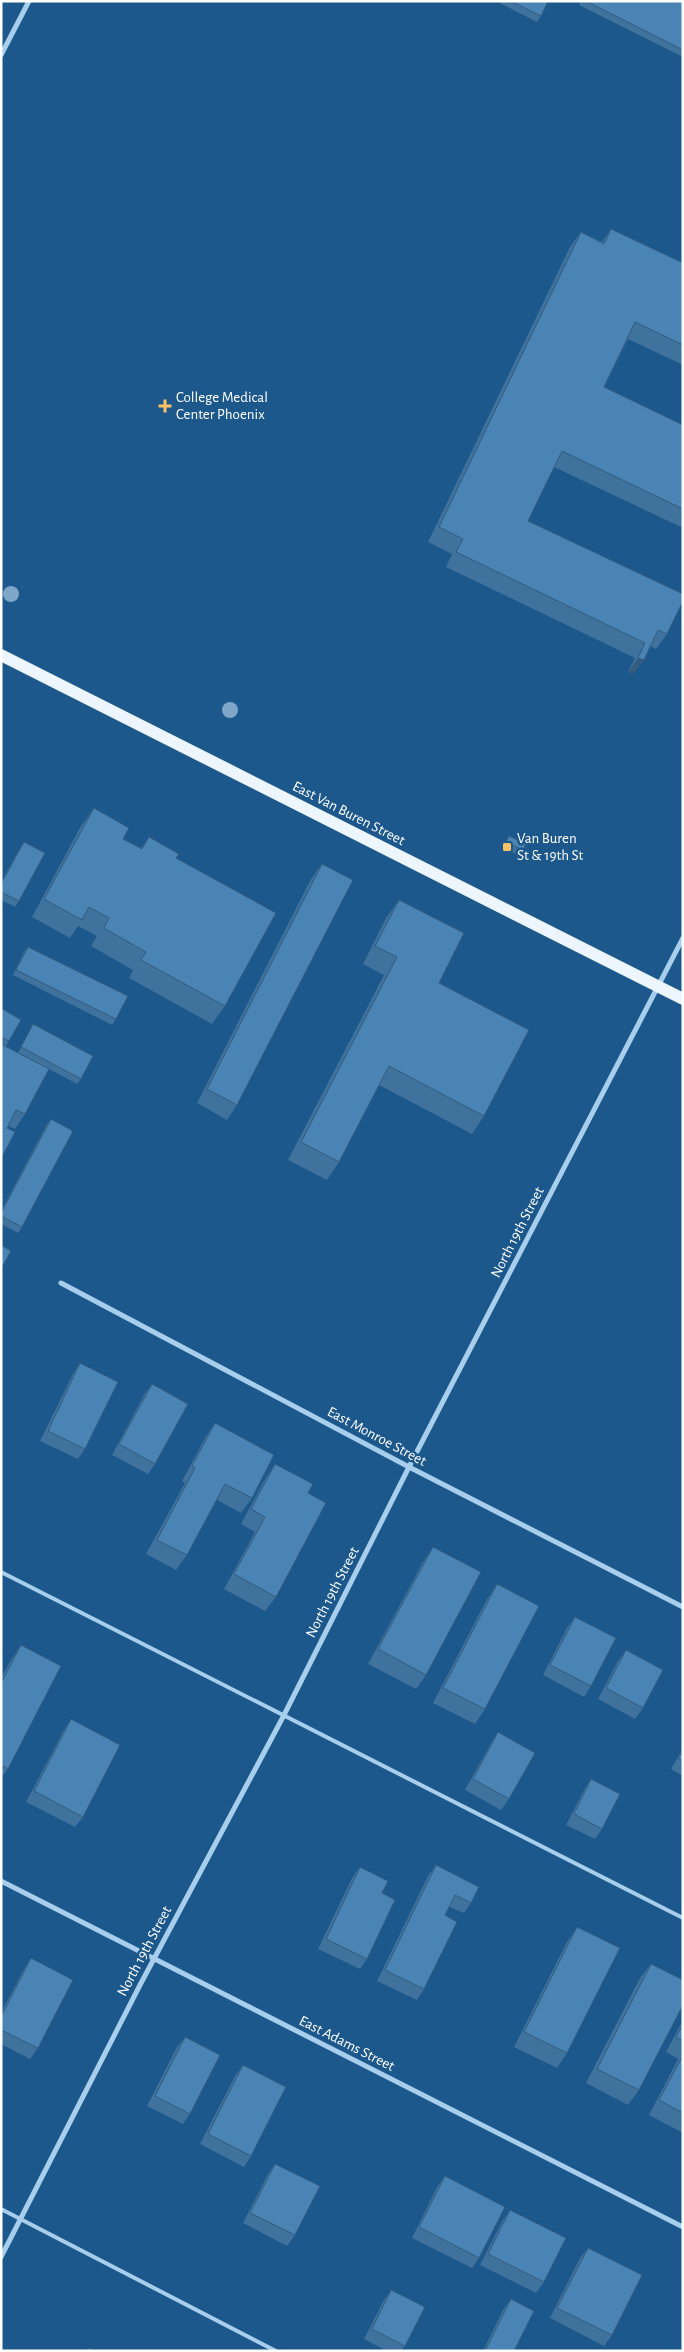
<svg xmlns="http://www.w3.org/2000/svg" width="684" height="2352" font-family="'Alegreya Sans',sans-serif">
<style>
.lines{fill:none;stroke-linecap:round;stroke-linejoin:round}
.service{stroke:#a7ceec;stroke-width:4}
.minor{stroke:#a7ceec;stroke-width:5}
.primary{stroke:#edf6ff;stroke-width:12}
.tree{fill:#7da6c8}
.wall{fill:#3f729c}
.shaded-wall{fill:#335c7f}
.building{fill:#4984b5;stroke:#335c7f}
.poi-dot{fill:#fdc265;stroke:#1c588b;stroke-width:2}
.labels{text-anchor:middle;stroke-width:5;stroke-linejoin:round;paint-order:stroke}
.poi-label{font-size:15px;fill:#fff;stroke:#1c588b;text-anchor:start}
.street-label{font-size:15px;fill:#fff;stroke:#1c588b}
</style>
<rect width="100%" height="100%" fill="#1c588b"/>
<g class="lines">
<path class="service" d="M1 1572 683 1918
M1 2209 276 2351"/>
<path class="minor" d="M1 55 29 1
M61 1283 409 1467 683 1607
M1 1881 683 2227
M1 2257 140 1985 283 1717 409 1467 683 938"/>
<path class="primary" d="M1 655 683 999"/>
</g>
<g class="tree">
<circle cx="11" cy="594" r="8"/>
<circle cx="230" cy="710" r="8"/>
</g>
<path class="wall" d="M496 1H548L541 16 537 22Z
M581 1H683V57L579 5Z
M611 229 683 263V365L628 339 604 387 683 425V524L681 527 554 467 528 521 667 634 656 649 650 646 633 674 628 672 635 658 446 567 452 554 428 542 570 247 581 232 602 242Z
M94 808 123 839 141 848 149 837 176 858 225 1006 212 1024 129 978 133 970 91 946 97 936 78 926 70 938 32 917 81 826Z
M509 836 523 850 519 856 502 847Z
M24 842 19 901 15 907 1 900V882L20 848Z
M322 864 237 1105 227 1120 197 1103 311 879Z
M399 900 439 983 484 1116 472 1134 379 1085 339 1162 327 1180 288 1160 384 975 363 964 386 918Z
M28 947 116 1019 112 1025 13 975 24 952Z
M1 1008 9 1041 6 1046 18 1053 30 1030 33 1024 81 1079 77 1084 49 1069 25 1114 15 1129 8 1126 7 1128 1 1159Z
M51 1119 22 1227 18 1233 1 1224V1211L47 1124Z
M80 1363 85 1449 78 1459 40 1441 73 1374Z
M152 1384 155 1464 148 1474 112 1455 144 1395Z
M215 1423 252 1498 241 1513 217 1500 187 1555 176 1570 146 1554 185 1483 182 1481 205 1438Z
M275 1464 308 1493 276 1597 265 1611 224 1589 255 1532 241 1524 265 1479Z
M433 1547 426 1675 416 1689 368 1664 423 1562Z
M497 1584 485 1709 475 1724 433 1703 487 1599Z
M575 1617 591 1686 584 1697 543 1675 567 1628Z
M21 1645 8 1769 1 1778V1678L11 1660Z
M626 1650 643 1708 635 1719 598 1699 618 1661Z
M71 1719 83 1817 75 1827 26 1802 64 1730Z
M498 1732 509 1799 501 1810 465 1790 491 1743Z
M683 1748V1776L671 1769Z
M591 1779 602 1829 595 1839 566 1825 584 1790Z
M436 1865 471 1903 464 1913 449 1907 445 1915 424 1989 417 2000 377 1981 428 1876Z
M360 1867 382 1893 367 1959 360 1969 318 1949 352 1878Z
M577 1927 567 2053 557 2068 514 2047 567 1942Z
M31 1958 38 2048 30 2059 1 2044V2013L24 1969Z
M651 1964 639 2090 628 2105 586 2083 640 1978Z
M683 2020V2133L649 2115 678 2059 666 2052Z
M185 2037 190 2114 183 2124 147 2106 177 2047Z
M243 2065 251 2156 244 2167 200 2144 235 2076Z
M275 2164 295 2235 287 2246 243 2223 268 2174Z
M445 2176 479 2258 472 2268 412 2238 437 2187Z
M510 2210 544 2282 536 2293 480 2265 503 2220Z
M588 2248 612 2335 604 2346 550 2318 580 2258Z
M391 2290 405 2346 401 2351H387L364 2339 384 2300Z
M511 2299 514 2351H483L503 2310Z"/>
<path class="shaded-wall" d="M638 658 644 660 633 674 628 672Z"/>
<path class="building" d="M511 1H548L541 16Z
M586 1H683V50Z
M611 229 683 263V345L635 322 604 387 683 425V509L562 451 528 521 683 594V601L667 634 658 630 644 660 638 658 645 643 456 552 463 539 439 527 581 232 604 244Z
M94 808 129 828 123 839 142 849 149 837 179 854 176 858 276 913 225 1006 141 960 146 952 104 928 109 918 89 907 82 920 44 899Z
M509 836 526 844 523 850 506 842Z
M24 842 45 853 19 901 1 892V884Z
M322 864 353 880 237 1105 207 1089Z
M399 900 464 933 439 983 529 1030 484 1116 389 1066 339 1162 301 1142 397 957 375 946Z
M28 947 128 996 116 1019 16 970Z
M1 1008 21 1020 9 1041 1 1037Z
M33 1024 93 1056 81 1079 21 1047Z
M1 1044 49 1069 25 1114 16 1110 7 1128 15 1132 1 1159Z
M51 1119 73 1131 22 1227 1 1216V1213Z
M1 1245 11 1251 1 1269Z
M80 1363 118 1382 85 1449 48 1431Z
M152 1384 188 1404 155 1464 119 1444Z
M215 1423 274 1455 252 1498 225 1484 187 1555 157 1540 195 1468 192 1466Z
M275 1464 313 1484 308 1493 326 1503 276 1597 234 1574 265 1517 251 1509Z
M433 1547 481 1572 426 1675 378 1649Z
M497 1584 539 1606 485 1709 443 1688Z
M575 1617 616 1638 591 1686 550 1665Z
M21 1645 61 1666 8 1769 1 1765V1683Z
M626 1650 663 1670 643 1708 606 1688Z
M71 1719 120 1745 83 1817 34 1791Z
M498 1732 535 1753 509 1799 473 1779Z
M683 1750V1761L678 1759Z
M591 1779 620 1794 602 1829 574 1814Z
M436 1865 479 1887 471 1903 455 1895 445 1915 457 1922 424 1989 385 1970Z
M360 1867 388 1881 382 1893 395 1900 367 1959 326 1939Z
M577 1927 620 1948 567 2053 524 2032Z
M31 1958 73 1980 38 2048 1 2030V2017Z
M651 1964 683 1980V2005L639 2090 597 2069Z
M683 2024V2041L676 2037Z
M185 2037 220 2055 190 2114 155 2096Z
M683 2055V2113L659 2100Z
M243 2065 286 2087 251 2156 208 2134Z
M275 2164 320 2186 295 2235 250 2213Z
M445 2176 505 2207 479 2258 419 2227Z
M510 2210 566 2238 544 2282 488 2254Z
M588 2248 642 2275 612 2335 557 2308Z
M391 2290 425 2307 405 2346 372 2329Z
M511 2299 534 2311 514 2351H485Z
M89 2348 95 2351H87Z"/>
<g class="poi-dot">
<path d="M162.5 398.5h5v5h5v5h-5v5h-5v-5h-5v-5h5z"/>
<rect x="502" y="842" width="10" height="10" rx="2.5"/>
</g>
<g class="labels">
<g class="poi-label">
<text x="176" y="402">College Medical<tspan x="176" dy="17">Center Phoenix</tspan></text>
<text x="517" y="843">Van Buren<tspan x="517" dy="17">St &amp; 19th St</tspan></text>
</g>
<g class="street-label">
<text transform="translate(349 813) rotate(27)" y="5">East Van Buren Street</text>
<text transform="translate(517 1232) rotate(-63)" y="5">North 19th Street</text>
<text transform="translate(377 1436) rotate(28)" y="5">East Monroe Street</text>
<text transform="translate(332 1592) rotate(-63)" y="5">North 19th Street</text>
<text transform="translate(144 1951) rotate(-62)" y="5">North 19th Street</text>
<text transform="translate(347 2043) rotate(27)" y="5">East Adams Street</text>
</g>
</g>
<rect width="684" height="2352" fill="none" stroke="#ffffff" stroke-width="5"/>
</svg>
